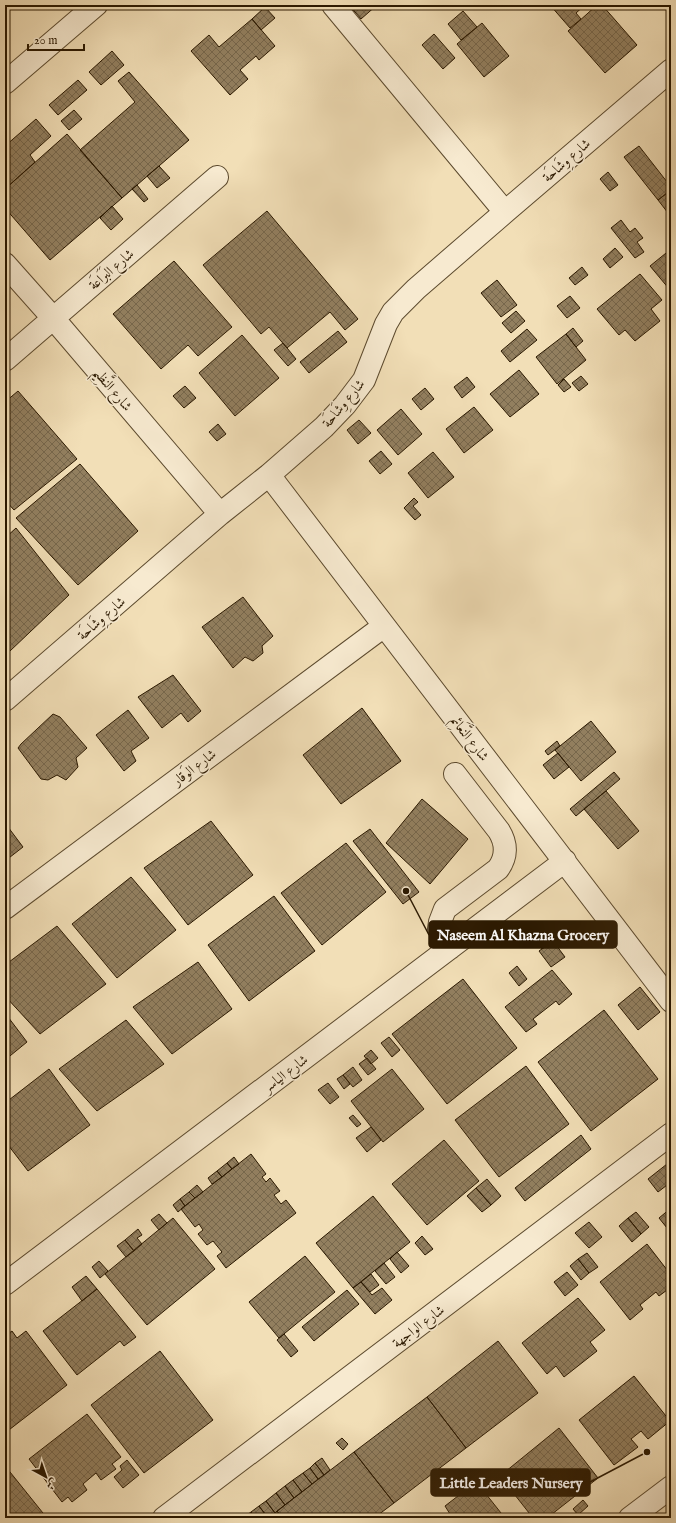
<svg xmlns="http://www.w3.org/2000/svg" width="676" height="1523" font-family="'IM FELL English',Amiri,serif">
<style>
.building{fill:url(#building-cross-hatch);stroke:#2a1800}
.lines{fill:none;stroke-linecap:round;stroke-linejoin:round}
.minor-casing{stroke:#5c4a2e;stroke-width:24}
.minor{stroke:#f7ead0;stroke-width:22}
.labels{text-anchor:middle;stroke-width:3;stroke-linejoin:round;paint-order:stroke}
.street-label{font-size:14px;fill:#2a1800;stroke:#f7ead0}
.leader{fill:none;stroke:#2a1800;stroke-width:1.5}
.callout-dot{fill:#2a1800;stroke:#f7ead0;stroke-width:1.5}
.callout{fill:#2a1800;stroke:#2a1800;stroke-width:1.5}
.callout-label{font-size:15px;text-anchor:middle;font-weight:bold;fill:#fff}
</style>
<defs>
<pattern id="building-cross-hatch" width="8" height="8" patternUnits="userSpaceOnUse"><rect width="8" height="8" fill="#927f5f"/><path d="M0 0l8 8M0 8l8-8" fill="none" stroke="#77674c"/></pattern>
</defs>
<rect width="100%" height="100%" fill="#f2dfb7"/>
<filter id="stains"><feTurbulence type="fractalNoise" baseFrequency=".005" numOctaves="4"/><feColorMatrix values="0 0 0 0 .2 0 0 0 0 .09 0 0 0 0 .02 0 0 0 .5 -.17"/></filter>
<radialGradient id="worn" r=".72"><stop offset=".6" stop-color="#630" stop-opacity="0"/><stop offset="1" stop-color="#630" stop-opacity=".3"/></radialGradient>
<path class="building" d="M349 5H377L361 19Z
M550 5H585L576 13 581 19 570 28Z
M597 5H602L637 45 605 73 568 31Z
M265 7 275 18 261 30 252 19Z
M463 11 477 27 461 40 448 24Z
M252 19 275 46 259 60 256 56 240 70 248 79 230 95 191 51 209 35 219 47Z
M482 23 509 56 484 77 457 44Z
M434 34 455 58 443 69 422 45Z
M112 51 124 65 101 85 89 72Z
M129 72 189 140 122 198 80 150 135 102 118 81Z
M78 80 87 90 58 115 49 105Z
M74 110 82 119 69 130 61 121Z
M36 119 51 136 30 155 35 162 5 189V146Z
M67 134 122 198 50 260 5 208V189Z
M639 146 671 187V190L658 200 624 157Z
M159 166 170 178 157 188 147 176Z
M608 172 618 185 610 191 600 179Z
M137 185 148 199 144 202 132 189Z
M671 190V211L668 213 658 200Z
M112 206 123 219 111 230 100 218Z
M267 211 358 319 345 330 330 312 287 348 269 327 261 334 203 265Z
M621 220 630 232 635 228 643 238 637 242 644 252 635 258 611 228Z
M615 248 623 257 610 268 603 259Z
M671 249V289L670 290 650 266Z
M174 261 232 327 198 356 188 345 161 369 113 314Z
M582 267 588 275 575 285 569 278Z
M640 274 662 300 651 309 660 321 635 341 625 330 619 335 597 309Z
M497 280 517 305 501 317 481 293Z
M570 296 580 308 567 318 557 306Z
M516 311 525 321 511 333 502 323Z
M573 328 583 341 576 347 566 334Z
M527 329 537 340 510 362 501 351Z
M338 331 347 342 309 373 300 362Z
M566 334 586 360 557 384 536 357Z
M242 335 279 378 235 416 199 373Z
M283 343 296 359 288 366 274 350Z
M519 370 539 394 510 417 490 394Z
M581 376 588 384 579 391 572 383Z
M467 377 475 387 462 398 454 387Z
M564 379 571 387 564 392 558 385Z
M185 386 196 398 184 408 173 396Z
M425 388 434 399 421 410 412 399Z
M18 391 77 459 14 510 5 500V402Z
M474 407 493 430 464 453 446 429Z
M401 409 422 434 398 455 377 430Z
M359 420 371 433 358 444 347 430Z
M218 424 226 434 217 441 209 432Z
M381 451 392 464 380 474 369 461Z
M433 452 454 477 428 498 408 473Z
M80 464 138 531 78 585 16 518Z
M414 498 418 502 413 506 421 515 415 520 404 508Z
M16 528 69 595 10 651 5 645V538Z
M243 597 273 636 262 646 263 653 253 661 245 657 233 668 202 627Z
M173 675 201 711 188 722 181 713 162 728 138 697Z
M362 708 401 761 341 804 303 755Z
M128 710 149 738 131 751 136 761 124 771 96 735Z
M53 714 60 717 87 748 76 758 78 767 66 780 57 775 48 780 41 779 18 748 21 744Z
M591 721 616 752 581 781 555 750Z
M557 741 560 746 548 755 545 751Z
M558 753 569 767 554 779 543 765Z
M614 772 620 779 576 816 570 809Z
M606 791 639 831 618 849 584 809Z
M422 799 468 839 430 884 386 843Z
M211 821 253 875 188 925 144 868Z
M5 823 23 847 5 861Z
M370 829 419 892 403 904 353 841Z
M346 843 386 892 322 945 281 893Z
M131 877 176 930 117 978 72 924Z
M274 896 315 951 249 1001 208 945Z
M538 923 553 941 542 949 528 931Z
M57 926 106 984 40 1034 5 996V965Z
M553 941 565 957 551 967 539 951Z
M198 962 232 1009 172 1054 133 1007Z
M517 966 527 979 519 986 509 973Z
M552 970 572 994 559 1005 556 1001 533 1019 537 1024 526 1032 505 1007Z
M463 979 517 1048 447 1104 392 1034Z
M640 987 660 1012 638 1030 618 1005Z
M604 1010 658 1079 591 1131 538 1062Z
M5 1013 27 1042 5 1060Z
M126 1020 164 1064 97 1111 59 1069Z
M389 1037 400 1050 392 1057 381 1043Z
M371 1050 378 1058 371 1064 364 1056Z
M367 1058 376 1069 368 1075 359 1064Z
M526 1066 569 1124 499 1177 455 1120Z
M353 1067 362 1080 353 1087 343 1075Z
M49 1069 90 1125 28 1171 5 1141V1103Z
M392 1069 424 1109 383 1142 351 1101Z
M343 1075 350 1084 344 1089 337 1079Z
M328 1083 339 1097 330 1104 318 1090Z
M353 1115 361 1124 357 1127 349 1118Z
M371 1127 381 1140 367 1152 356 1138Z
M581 1135 591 1149 525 1201 515 1188Z
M444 1140 479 1181 427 1225 392 1184Z
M251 1154 266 1174 262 1177 266 1182 270 1178 280 1191 274 1195 281 1204 286 1200 296 1213 226 1268 217 1256 222 1252 213 1241 207 1245 198 1234 203 1230 199 1224 195 1227 181 1209Z
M234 1157 239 1164 232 1169 227 1163Z
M227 1163 232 1169 222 1177 217 1171Z
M667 1164 671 1168V1182L658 1192 648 1179Z
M217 1171 222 1177 212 1184 208 1178Z
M487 1179 501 1196 491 1205 476 1188Z
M197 1185 203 1192 195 1198 189 1192Z
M476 1188 491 1205 482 1212 467 1196Z
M189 1192 195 1198 185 1206 180 1199Z
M373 1196 410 1242 353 1288 316 1243Z
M180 1199 185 1206 178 1212 173 1205Z
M671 1208V1233L659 1218Z
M636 1212 649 1227 641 1234 628 1218Z
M159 1214 167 1223 159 1230 151 1220Z
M173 1218 215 1269 147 1325 105 1274Z
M628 1218 641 1234 632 1242 619 1226Z
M589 1222 602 1237 589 1248 575 1233Z
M138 1229 142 1235 137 1238 142 1244 134 1251 125 1240Z
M422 1236 433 1249 425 1255 415 1243Z
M125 1240 134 1251 126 1257 117 1246Z
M647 1244 671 1275V1287L659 1296 656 1292 640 1305 643 1309 630 1320 600 1282Z
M397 1252 409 1266 401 1273 390 1259Z
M587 1253 598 1267 589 1273 578 1259Z
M305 1256 335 1292 279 1338 249 1302Z
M578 1259 589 1273 581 1280 570 1266Z
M99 1261 108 1271 100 1278 92 1267Z
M384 1263 395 1277 386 1284 375 1271Z
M567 1272 578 1285 565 1296 554 1282Z
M371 1274 379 1285 370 1292 361 1282Z
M86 1276 97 1289 82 1301 72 1287Z
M361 1282 372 1295 382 1288 392 1300 375 1314 353 1288Z
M97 1289 136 1337 124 1346 120 1341 77 1375 43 1331Z
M347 1290 359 1304 314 1341 302 1327Z
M578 1298 605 1330 590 1342 597 1351 564 1377 556 1366 547 1374 522 1343Z
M12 1331 17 1338 26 1331 67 1385 5 1433V1336Z
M284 1334 298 1351 291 1357 277 1340Z
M498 1341 538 1393 466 1448 427 1397Z
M160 1351 213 1420 144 1473 91 1405Z
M634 1376 670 1421 648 1439 641 1431 631 1439 638 1447 614 1465 579 1420Z
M427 1397 466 1448 394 1503 354 1452Z
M87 1414 121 1457 112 1464 116 1469 101 1480 96 1473 83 1484 87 1490 72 1502 68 1497 62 1502 29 1459Z
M559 1428 598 1478 547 1518H533L500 1476Z
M342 1438 348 1444 343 1450 336 1443Z
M354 1452 394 1503 374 1518H282L277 1511Z
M322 1458 330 1470 324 1475 315 1463Z
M127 1460 139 1475 123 1488 114 1477 122 1470 120 1466Z
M315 1463 324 1475 318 1479 310 1468Z
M6 1467 47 1518H5V1468Z
M310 1468 318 1479 312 1484 303 1473Z
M303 1473 312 1484 302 1492 293 1480Z
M293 1480 302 1492 294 1498 285 1486Z
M285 1486 294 1498 285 1505 276 1493Z
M467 1489 473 1496 482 1489 505 1518H445L450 1514 445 1506Z
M276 1493 285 1505 275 1513 266 1501Z
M583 1500 588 1506 578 1515 573 1509Z
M266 1501 275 1513 268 1518 259 1506Z
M259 1506 268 1518H256L251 1512Z
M277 1511 282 1518H268L275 1513Z
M251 1512 256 1518H244V1517Z"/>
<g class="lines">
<defs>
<path id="minor" d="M333 5 505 212
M5 83 96 5
M5 264 53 318 220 514
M5 360 217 177
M269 475 671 1001
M5 700 220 514 269 475 324 427 345 405 364 380 386 324 393 312 416 289 505 212 671 70
M5 908 384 626
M450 948 439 929 440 922 445 909 498 869C507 857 507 844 499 831L455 774
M5 1284 565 861
M164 1518 671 1134
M630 1518 671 1487"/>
</defs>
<use href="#minor" class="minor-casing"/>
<use href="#minor" class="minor"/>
</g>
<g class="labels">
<g class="street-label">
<text transform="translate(566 160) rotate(-41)" y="5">شارع وِشَاحَة</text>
<text transform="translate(111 269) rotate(-41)" y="5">شارع البَرَاعَة</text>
<text transform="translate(113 389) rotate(50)" y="5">شارع النَّظِيم</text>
<text transform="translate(343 403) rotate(-50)" y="5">شارع وِشَاحَة</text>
<text transform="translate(101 618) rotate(-41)" y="5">شارع وِشَاحَة</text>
<text transform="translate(470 738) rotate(52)" y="5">شارع النَّعَائِم</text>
<text transform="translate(194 767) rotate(-37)" y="5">شارع الوَقار</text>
<text transform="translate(285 1073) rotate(-37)" y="5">شارع الياسر</text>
<text transform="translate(418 1326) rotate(-37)" y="5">شارع الواجهة</text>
</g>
</g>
<path class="leader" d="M406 891L429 935M647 1452L590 1482"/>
<g class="callout-dot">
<circle cx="406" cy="891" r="4"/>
<circle cx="647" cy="1452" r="4"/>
</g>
<g class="callout">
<rect x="429" y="921" width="188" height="27" rx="4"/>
<rect x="431" y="1469" width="159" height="27" rx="4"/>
</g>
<g class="callout-label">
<text x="523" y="940">Naseem Al Khazna Grocery</text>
<text x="511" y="1488">Little Leaders Nursery</text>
</g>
<rect width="676" height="1523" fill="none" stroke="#f2dfb7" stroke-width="20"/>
<rect x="6" y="6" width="664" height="1511" fill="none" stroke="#2a1800" stroke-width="2"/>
<rect x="10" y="10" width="656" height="1503" fill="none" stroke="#2a1800"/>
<g transform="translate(46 1477) rotate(140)" stroke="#f7ead0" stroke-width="3" paint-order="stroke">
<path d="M0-3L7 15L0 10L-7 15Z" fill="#2a1800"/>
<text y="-6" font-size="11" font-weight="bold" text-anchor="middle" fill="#2a1800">ش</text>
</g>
<path d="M28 44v6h56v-6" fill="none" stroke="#2a1800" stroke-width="2"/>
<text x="34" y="44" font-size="12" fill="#2a1800" stroke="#f7ead0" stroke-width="3" paint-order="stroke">20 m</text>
<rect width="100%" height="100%" filter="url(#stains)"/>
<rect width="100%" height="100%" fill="url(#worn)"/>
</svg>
